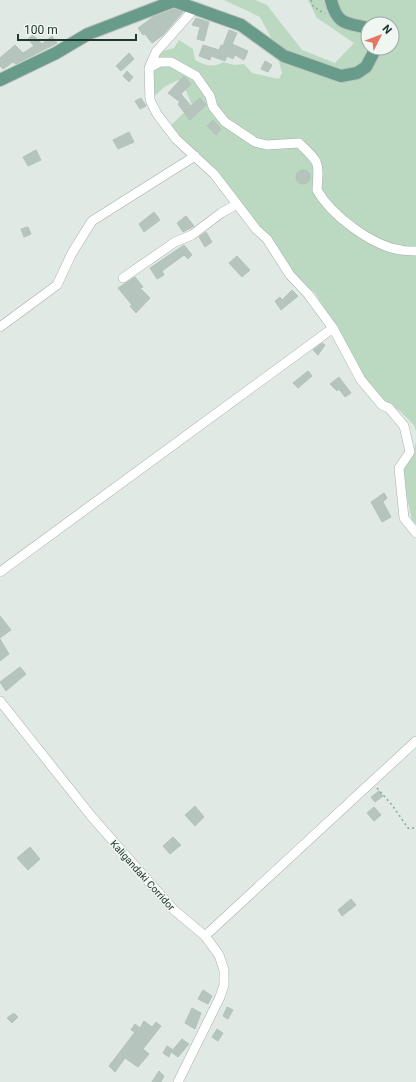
<svg xmlns="http://www.w3.org/2000/svg" width="416" height="1082" font-family="Roboto,sans-serif">
<style>
.green{fill:#bad9c0;fill-rule:evenodd}
.building{fill:#b5c4bd;stroke:#b3c2ba}
.lines{fill:none;stroke-linecap:round;stroke-linejoin:round}
.minor-casing{stroke:#a3b0aa;stroke-width:10}
.major-casing{stroke:#bdc3c1;stroke-width:14}
.path{stroke:#83aa9a;stroke-width:1.5;stroke-dasharray:2 3;stroke-linecap:butt}
.minor{stroke:#fff;stroke-width:9}
.major{stroke:#689b89;stroke-width:12}
.labels{text-anchor:middle;stroke-width:3;stroke-linejoin:round;paint-order:stroke}
.street-label{font-size:10px;fill:#223830;stroke:#f0f6f2}
</style>
<rect width="100%" height="100%" fill="#e0e9e4"/>
<path class="green" d="M224 0H255L267 5 302 50 335 63 354 43 317 18 308 0H416V431L414 425 400 411 380 399 364 378 345 342 315 293 292 273 261 228 216 172 165 131 192 105 184 86 178 80 164 87 148 103 144 66 163 51 174 48 179 40 193 49 195 60C205 66 214 68 223 62L234 65 244 64 252 73 279 79 282 73 275 45 260 17ZM368 24H392V48H368Z
M416 442V524L412 520 401 471 414 449Z"/>
<path class="building" d="M174 9 183 12 163 35 152 43 145 34 143 35 138 28 153 17Z
M196 18 209 22 204 41 197 39 200 27 192 25Z
M229 30 237 33 232 44 248 51 244 60 235 55 233 59 227 56 225 61 211 56 210 60 199 56 203 45 219 50 221 45 223 46Z
M33 35 42 44 52 36 57 43 16 64 13 62 3 69 0 66V58L15 45 23 53 34 46 28 39Z
M129 53 134 59 121 71 116 66Z
M265 61 272 65 268 72 261 69Z
M127 71 133 77 129 82 123 76Z
M184 76 191 84 181 94 191 106 200 98 206 105 190 120 178 104 180 102 168 93Z
M141 98 146 106 140 109 135 101Z
M213 120 221 129 216 135 207 126Z
M129 132 134 142 118 149 113 140Z
M36 150 41 160 28 166 23 157Z
M296 177a7 7 0 1 1 14 0a7 7 0 1 1-14 0Z
M154 212 160 220 144 232 139 224Z
M186 216 194 226 183 232 177 223Z
M28 227 31 234 24 237 21 229Z
M206 232 212 242 205 247 199 237Z
M184 245 192 255 188 259 184 255 162 271 164 275 157 279 150 268Z
M237 256 250 270 242 277 229 263Z
M135 277 143 287 140 288 150 298 136 313 130 306 132 305 118 288Z
M292 290 298 296 281 310 275 301 280 297 282 300Z
M322 343 325 345 318 355 313 350Z
M308 371 312 376 298 388 293 383Z
M339 377 351 393 345 397 339 389 337 391 330 384Z
M384 493 387 498 383 502 391 517 382 522 371 502Z
M0 616 11 630 0 638Z
M0 639 9 654 0 661Z
M20 667 26 674 6 691 0 682Z
M379 791 383 796 375 802 371 797Z
M195 806 204 817 195 826 185 815Z
M374 807 381 815 374 821 367 813Z
M173 837 181 845 170 854 163 846Z
M30 847 40 859 28 870 17 858Z
M351 899 356 905 342 916 338 910Z
M203 990 212 996 208 1004 198 999Z
M227 1007 233 1010 228 1019 223 1016Z
M192 1008 201 1013 195 1029 185 1023Z
M14 1013 18 1017 12 1023 7 1018Z
M144 1021 152 1027 156 1022 161 1026 143 1049 149 1054 138 1067 125 1058 115 1072 109 1066 135 1032 131 1030 135 1024 140 1028Z
M217 1029 223 1033 218 1041 212 1037Z
M182 1039 189 1044 178 1057 171 1052Z
M167 1046 172 1049 169 1057 163 1053Z
M159 1071 164 1076 161 1082H152Z"/>
<g class="lines">
<defs>
<path id="minor" d="M195 8 156 52 149 68 150 100 157 114 176 139 214 174 256 229 267 239 290 275 308 294 333 328 361 380 382 405 389 408 404 426 410 452 399 468 404 518 416 533
M149 68 160 62H171L196 76 210 96 213 107 225 122 255 142 267 145 299 143C320 163 319 161 317 190 331 215 372 246 401 250 405 251 411 251 416 251
M123 278 175 242 192 235 221 213 237 204
M0 327 57 285 72 253 92 221 195 156
M0 572 333 328
M0 701 92 817 149 882 174 910 205 936 219 955 224 970V985L220 997 178 1082
M205 936 416 741"/>
<path id="major" d="M331 0C337 26 348 23 368 28
M0 80 56 53 88 34 174 1 241 25 284 56 341 76 357 73 366 67 376 48"/>
</defs>
<use href="#minor" class="minor-casing"/>
<use href="#major" class="major-casing"/>
<path class="path" d="M311 0 313 6 325 14
M377 788 392 805 408 828 410 829 416 827"/>
<use href="#minor" class="minor"/>
<use href="#major" class="major"/>
</g>
<g class="labels">
<g class="street-label">
<text transform="translate(143 875) rotate(48)" y="4">Kaligandaki Corridor</text>
</g>
</g>
<g transform="translate(380 36) rotate(48)"><circle r="19" fill="#f0f6f2" stroke="#9eaaa4"/>
<path d="M0-3L7 15L0 10L-7 15Z" fill="#e57662"/>
<text y="-6" font-size="11" font-weight="bold" text-anchor="middle" fill="#223830">N</text>
</g>
<path d="M18 34v6h118v-6" fill="none" stroke="#223830" stroke-width="2"/>
<text x="24" y="34" font-size="12" fill="#223830" stroke="#f0f6f2" stroke-width="3" paint-order="stroke">100 m</text>
</svg>
